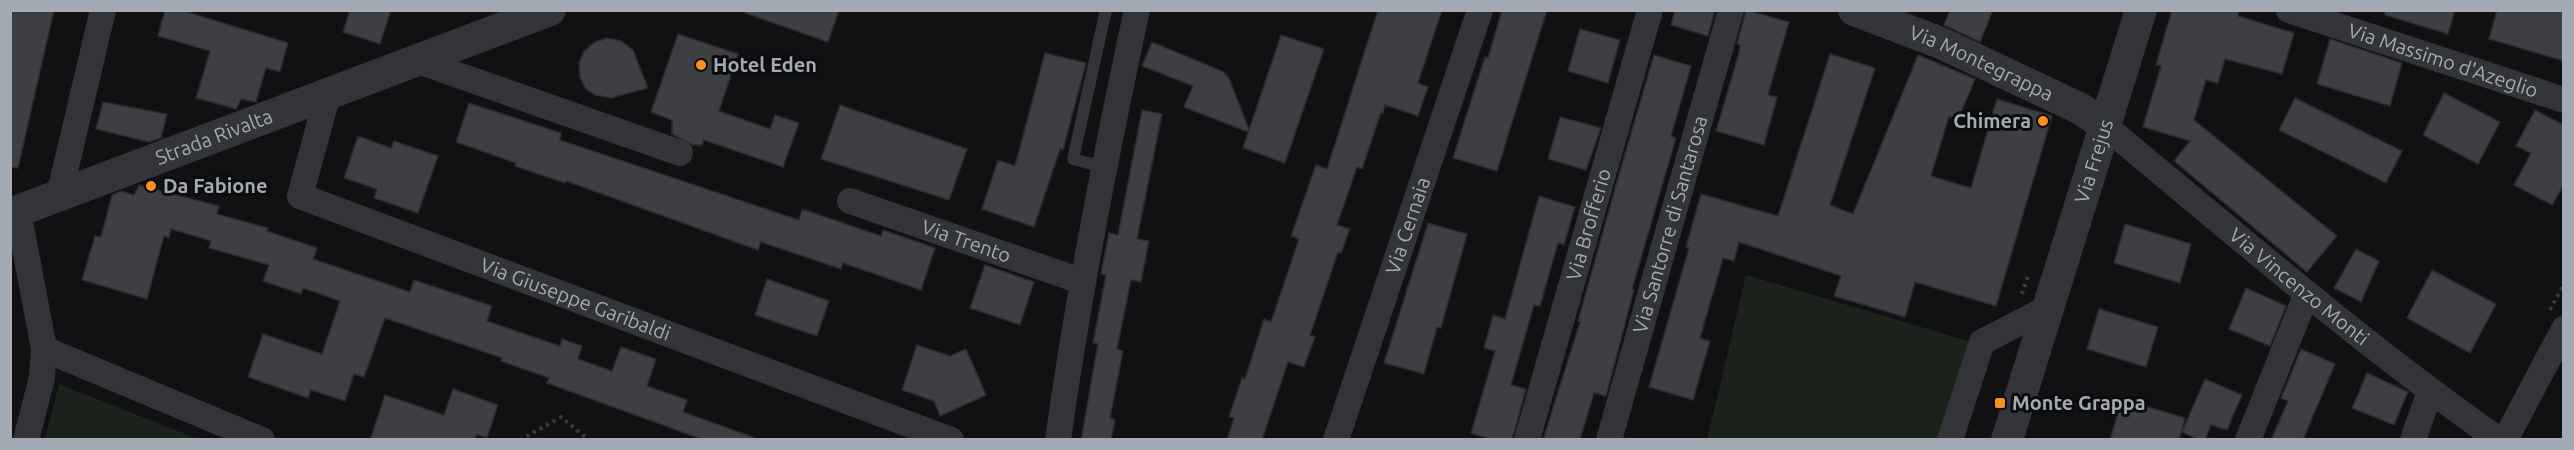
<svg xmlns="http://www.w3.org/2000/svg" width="2574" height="450" font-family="Ubuntu,sans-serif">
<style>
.green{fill:#1b221b}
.building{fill:#3d3f43;stroke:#2b2b2f;stroke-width:1.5}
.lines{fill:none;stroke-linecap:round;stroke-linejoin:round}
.path{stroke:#383b3f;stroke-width:4;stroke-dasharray:3 4.5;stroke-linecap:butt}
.service{stroke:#323438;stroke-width:12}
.minor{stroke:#323438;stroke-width:26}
.tertiary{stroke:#323438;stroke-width:32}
.poi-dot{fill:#f98f23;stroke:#0c0c0e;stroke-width:2}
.labels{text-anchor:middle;stroke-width:6;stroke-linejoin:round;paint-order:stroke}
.street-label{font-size:20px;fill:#a2aab4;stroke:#0c0c0e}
.poi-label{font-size:20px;font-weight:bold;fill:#a2aab4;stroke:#0c0c0e;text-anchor:start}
</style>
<rect width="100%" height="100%" fill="#111113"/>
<path class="green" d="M1746 275 1972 342 1939 439 1707 440Z
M59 384 198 439H45Z"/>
<path class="building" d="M10 10H54L18 168 10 167Z
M165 10H181L288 43 280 72 266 68 256 102 241 99 236 109 196 98 210 51 158 36Z
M350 10H391L380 44 343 32Z
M745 10H839L828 42 745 13Z
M1378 10H1442L1418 83 1428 87 1418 116 1385 105 1383 113 1381 112 1362 169 1357 167 1337 225 1350 229 1341 253 1338 252 1310 335 1315 337 1304 367 1288 362 1262 440H1227L1234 418 1229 417 1242 378 1245 379 1264 319 1271 322 1299 239 1291 236 1316 165 1327 169Z
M1502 10H1547L1497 171 1453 158 1485 57 1488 58Z
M1675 10H1715L1708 36 1671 25Z
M1746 10 1789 22 1768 95 1777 97 1764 145 1716 131 1739 53 1740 45 1737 44Z
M1950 10H1993L1980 42 1944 25Z
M2172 10H2239L2238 16 2294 33 2282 74 2225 59 2218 83 2206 80 2194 120 2337 236 2307 272 2174 161 2190 141 2143 127 2161 66 2156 65Z
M2385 10H2455L2448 34 2385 15Z
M2497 10H2564V61L2489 39Z
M1580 29 1620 40 1608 83 1568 71Z
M678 34 738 54 719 111 770 129 775 115 799 123 783 167 704 140 702 145H692L672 134V120L651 112Z
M1281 35 1324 49 1285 163 1243 148 1248 132 1184 107 1193 86 1142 66 1152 42 1224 72 1229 78 1249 130Z
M607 38 621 41 633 50 648 88 611 98 595 95 586 89 580 77 579 63 584 51 595 42Z
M2330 39 2402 63 2390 106 2317 84Z
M1045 53 1086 63 1063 150 1060 149 1034 227 982 209 998 160 1015 166Z
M1830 54 1875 68 1830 205 1853 214 1918 55 1975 79 1958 120 1949 116 1931 176 1971 188 1997 99 2052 116 1996 306 1915 282 1905 317 1834 296 1841 276 1739 242 1734 261 1723 258 1700 338 1710 341 1693 400 1649 387 1689 248 1686 247 1701 194 1778 216Z
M1654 55 1691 66 1671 136 1676 138 1632 289 1634 290 1606 396 1594 393 1580 440H1543L1580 322 1578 321 1620 171Z
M2444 93 2500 122 2478 164 2423 135Z
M2295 98 2402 151 2386 183 2279 130Z
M103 102 167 114 161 138 149 142 96 129Z
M469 103 561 133 560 140 799 220 802 209 881 236 883 230 935 248 921 290 843 263 841 269 761 242 758 250 566 181 565 183 515 166 516 163 456 142Z
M840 105 967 149 949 200 821 159Z
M1142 110 1162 114 1137 239 1149 241 1141 282 1131 280 1117 349 1123 351 1110 418 1115 420 1111 440H1081L1098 344 1093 343 1106 275 1101 274 1109 233 1118 235Z
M2535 110 2564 125V184L2552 205 2514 185 2531 153 2516 146Z
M1560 117 1601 128 1586 170 1548 159Z
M358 136 391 148 394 141 438 156 418 213 374 198 377 189 344 178Z
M139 185 219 206 217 214 268 228 267 231 317 248 313 259 410 292 414 280 492 306 487 321 560 346 562 339 582 346 578 359 612 371 621 347 656 359 647 386 687 400 683 412 753 437V440H704L547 383 549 378 501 361 502 358 385 318 364 377 354 374 345 401 311 390 308 398 248 377 263 334 322 354 340 301 303 288 301 294 263 281 269 265 209 248 211 241 171 229 169 238 164 236 147 299 82 280 95 236 101 237 112 195 121 191 134 195Z
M1539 196 1575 207 1564 245 1558 243 1540 306 1534 305 1511 385 1526 389 1512 440H1492L1471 433 1495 351 1484 348 1493 315 1505 319Z
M1428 223 1467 234 1441 328 1437 327 1424 374 1384 363Z
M2125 224 2191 244 2180 283 2114 263Z
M2356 249 2379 261 2361 302 2334 288Z
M985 265 1034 282 1020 325 970 308Z
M2432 270 2496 304 2470 353 2407 318Z
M767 279 829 301 817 336 755 315Z
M2246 288 2286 306 2270 346 2229 329Z
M2099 309 2158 327 2146 367 2087 349Z
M917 345 950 356 966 349 986 395 940 416 934 401 902 390Z
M2301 349 2335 364 2303 440H2271L2288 401 2281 398Z
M2367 373 2408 392 2394 425 2352 408Z
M2205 379 2242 395 2227 430 2211 425 2205 440H2199L2182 432Z
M453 389 498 405 487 438 476 434 475 440H370L385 395 444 415Z
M2122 399 2185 418 2179 440H2110Z"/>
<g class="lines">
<path class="path" d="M2022 294 2029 273
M2550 310 2564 284
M520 440 561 417 589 440"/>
<path class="service" d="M1103 167 1073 159 1106 10"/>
<g class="minor">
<path id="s1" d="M2289 10 2564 100"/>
<path d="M418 61 680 153"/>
<path id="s2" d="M328 94 300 196 951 440"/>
<path id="s3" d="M2105 126C2234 233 2361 343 2499 440"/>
<path d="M59 196 103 10"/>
<path id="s4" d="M850 201 1081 281"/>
<path d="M18 211 44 349 42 377 26 440"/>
<path d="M44 349 262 440"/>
<path d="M1058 440C1078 295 1106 153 1137 10"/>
<path id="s5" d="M1336 440 1480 10"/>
<path id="s6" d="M1527 440 1650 10"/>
<path id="s7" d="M1609 440 1731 10"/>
<path d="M1950 440 1982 342 2046 309"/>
<path d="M2248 440 2307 293"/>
<path d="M2413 440 2430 391"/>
<path d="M2505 440 2564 329"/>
</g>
<g class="tertiary">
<path id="s8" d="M1854 10 1941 43 2081 109 2105 126"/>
<path id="s9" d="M10 214 550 10"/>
<path id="s10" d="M2007 440 2141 10"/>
</g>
</g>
<g class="poi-dot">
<circle cx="701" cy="65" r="6"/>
<circle cx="2043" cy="121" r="6"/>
<circle cx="151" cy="186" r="6"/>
<rect x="1994" y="397" width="12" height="12" rx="3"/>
</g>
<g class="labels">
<g class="street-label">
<text dy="7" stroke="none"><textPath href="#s1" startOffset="162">Via Massimo d'Azeglio</textPath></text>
<text dy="7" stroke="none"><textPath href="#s8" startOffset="138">Via Montegrappa</textPath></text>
<text dy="7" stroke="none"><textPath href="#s9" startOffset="218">Strada Rivalta</textPath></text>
<text dy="7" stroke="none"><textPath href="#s10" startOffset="292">Via Frejus</textPath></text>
<text dy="7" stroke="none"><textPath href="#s5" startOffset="226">Via Cernaia</textPath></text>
<text dy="7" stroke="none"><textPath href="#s6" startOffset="224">Via Brofferio</textPath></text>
<text dy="7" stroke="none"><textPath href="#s7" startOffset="224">Via Santorre di Santarosa</textPath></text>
<text dy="7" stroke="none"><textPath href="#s4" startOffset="123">Via Trento</textPath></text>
<text dy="7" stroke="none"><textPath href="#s3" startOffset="252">Via Vincenzo Monti</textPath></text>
<text dy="7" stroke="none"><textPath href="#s2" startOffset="400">Via Giuseppe Garibaldi</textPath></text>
</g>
<g class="poi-label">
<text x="713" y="72">Hotel Eden</text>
<text x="2031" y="128" text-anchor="end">Chimera</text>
<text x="163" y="193">Da Fabione</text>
<text x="2012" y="410">Monte Grappa</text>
</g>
</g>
<rect width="2574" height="450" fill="none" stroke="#a2aab4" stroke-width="24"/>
</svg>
